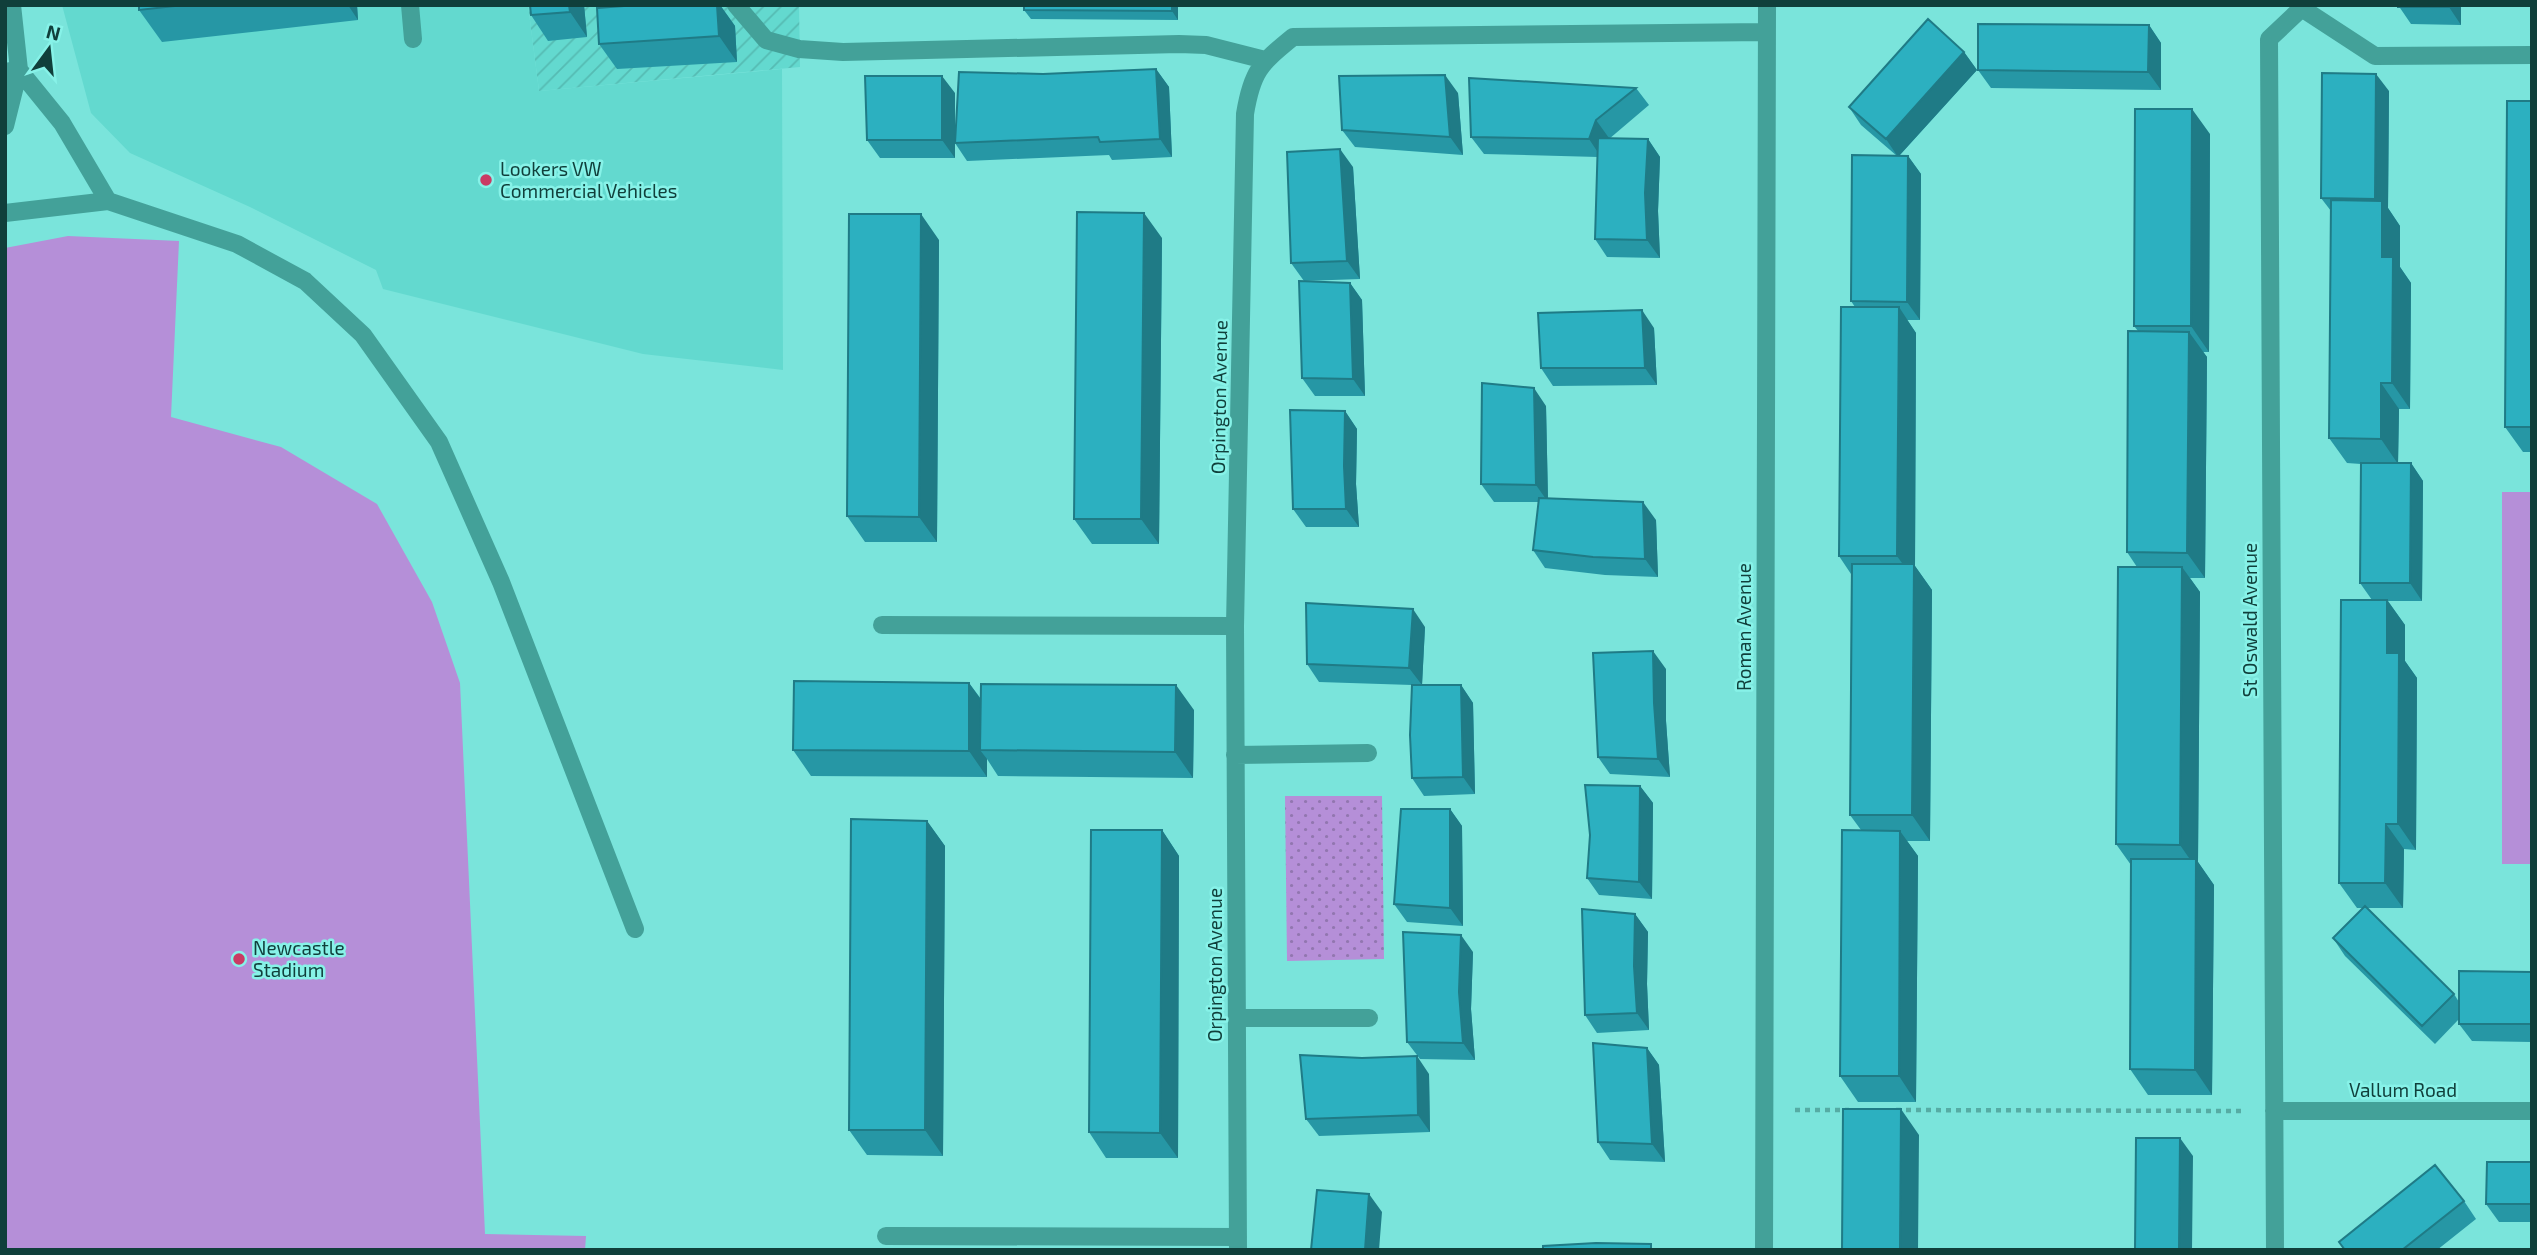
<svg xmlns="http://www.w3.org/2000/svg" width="2537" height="1255" font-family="'Exo 2',sans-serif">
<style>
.built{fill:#63d9cf}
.industrial{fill:url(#industrial-furrows)}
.grass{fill:url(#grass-dots)}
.green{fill:#b58fd8}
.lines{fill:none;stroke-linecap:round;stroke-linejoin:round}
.path{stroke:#56aca4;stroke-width:4.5;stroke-dasharray:5 5;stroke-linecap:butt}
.minor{stroke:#43a199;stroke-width:18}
.wall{fill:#2697a5}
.shaded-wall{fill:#1f7b86}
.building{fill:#2cb0c0;stroke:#1f7b86;stroke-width:2}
.poi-dot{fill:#c93b64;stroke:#87f2e8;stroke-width:2.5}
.labels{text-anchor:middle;stroke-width:5;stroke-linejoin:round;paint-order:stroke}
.poi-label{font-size:19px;fill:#103f3b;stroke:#87f2e8;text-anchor:start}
.street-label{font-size:19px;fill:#103f3b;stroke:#87f2e8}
</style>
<defs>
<pattern id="industrial-furrows" width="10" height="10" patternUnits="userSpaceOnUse" patternTransform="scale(1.75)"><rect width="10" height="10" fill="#63d9cf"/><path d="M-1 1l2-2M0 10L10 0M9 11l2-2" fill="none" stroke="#55bbb3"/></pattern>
<pattern id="grass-dots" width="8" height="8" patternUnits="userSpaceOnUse" patternTransform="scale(1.75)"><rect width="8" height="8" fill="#b58fd8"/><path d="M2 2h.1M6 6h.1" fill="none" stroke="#9276b0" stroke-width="1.8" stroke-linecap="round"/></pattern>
</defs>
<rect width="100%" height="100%" fill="#7ae4db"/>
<path class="built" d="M62 5H528L539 91 782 69 783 370 643 354 383 289 376 270 250 207 130 153 91 113Z"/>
<path class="industrial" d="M528 5H799L800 67 539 91Z"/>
<path class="grass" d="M1285 796H1382L1384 959 1287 961Z"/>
<path class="green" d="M68 236 179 241 171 417 281 447 377 504 432 602 460 683 485 1234 586 1236 585 1250H5V248Z
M2502 492H2532V864H2502Z"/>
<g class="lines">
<path class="path" d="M1795 1110H1849
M1896 1110 2245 1111"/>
<path class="minor" d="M410 5 413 39
M736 5 766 40 799 49 843 52 1179 44 1206 45 1265 60
M2303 9 2375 56 2532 55
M19 70 62 123 108 201 237 244 305 281 363 335 439 442 501 582 635 929
M5 72 19 70 12 5
M5 126 19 70
M5 213 108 201
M882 625 1235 626
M1235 755 1368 753
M1237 1018H1369
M2274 1111H2532
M886 1236 1238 1237
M1238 1250 1235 626 1245 114C1252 71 1260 64 1293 37L1766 32
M1764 1250 1767 5
M2275 1250 2269 39 2305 5"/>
</g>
<path class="wall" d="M139 5H357L358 20 162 42 139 10Z
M530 5H584L587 37 548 41 531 15Z
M638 5H720L735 26 737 62 617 69 599 44Z
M1024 5H1178V20L1031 19 1024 10Z
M2398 5H2461V25L2411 24Z
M2149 25 2161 43V90L1991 88 1978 70Z
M1964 52 1977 70 1899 156H1908L1921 174 1920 320H1907L1916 333 1915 566 1932 590 1930 841H1907L1918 856 1916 1102H1858L1840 1076 1861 830 1850 815 1851 574 1839 556 1855 307 1851 301 1897 156 1861 125 1849 107Z
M1156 69 1169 87 1172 157 1112 160 1109 155 967 161 955 143 1043 74Z
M1636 88 1649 105 1609 139H1648L1660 157 1658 211 1660 258 1607 257 1595 239 1598 157 1484 154 1471 137Z
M2389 91 2388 208 2400 226V267L2411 283 2410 409H2399L2398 463H2411L2423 481 2422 601H2388L2405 625V661L2417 678 2416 850 2404 849 2403 908H2367L2454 994 2459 1002 2532 972V1042L2472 1041 2459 1024V1019L2435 1044 2345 956 2333 938 2363 908H2357L2339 883 2372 600 2360 583 2361 464 2347 463 2329 438 2331 211 2321 198Z
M955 93V158H880L867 140Z
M1458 93 1463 155 1355 147 1342 130Z
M2532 101V452H2523L2505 427Z
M2210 134 2209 352H2203L2207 357 2205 578H2190L2200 592 2198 862 2214 885 2212 1095H2148L2130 1069 2131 865 2116 844 2137 567 2127 552 2138 331 2134 326Z
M1353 167 1360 279 1304 281 1291 263Z
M1162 238 1159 544H1092L1074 519Z
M939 240 937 542H865L847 516Z
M1350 283 1362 300 1365 396H1315L1302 378Z
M1654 328 1657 385 1553 386 1541 368Z
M1546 406 1548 498 1656 520 1658 577 1605 575 1545 568 1533 550 1539 502H1494L1481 484Z
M1345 411 1357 429 1356 484 1359 527H1306L1293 509Z
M1425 627 1422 685H1461L1473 703 1475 794 1424 796 1412 778V685L1319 682 1307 664Z
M1666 669V721L1670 777 1610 774 1598 757Z
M969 683 981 699 1194 710 1193 778 998 776 987 759V777L811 776 793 750Z
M1640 786 1653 803 1652 899 1599 895 1587 878Z
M1450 809 1462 826 1463 926 1407 922 1394 904Z
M927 821 945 846 943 1156 867 1155 849 1130Z
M1162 830 1179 856 1178 1158H1106L1089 1132Z
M1635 914 1648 932 1647 984 1649 1030 1597 1033 1585 1015Z
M1473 952 1471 1009 1475 1060 1420 1059 1407 1042Z
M1647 1048 1659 1065 1665 1162 1610 1160 1598 1142Z
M1429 1074 1430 1132 1319 1136 1306 1119Z
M2532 1162V1222H2499L2486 1204Z
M2464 1201 2476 1219 2437 1250H2344L2339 1242Z"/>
<path class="shaded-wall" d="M348 5H357L358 20Z
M569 5H584L587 37 570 12Z
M717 5H720L735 26 737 62 719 36Z
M1172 5H1178V20L1172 11Z
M2449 5H2461V25L2449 7Z
M2149 25 2161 43V90L2148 72Z
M1964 52 1977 70 1898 157 1886 139Z
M1156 69 1169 87 1172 157 1160 139Z
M2376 74 2389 91 2388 208 2400 226V267L2411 283 2410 409 2392 383 2382 257V209L2375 199Z
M1445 75 1458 93 1463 155 1450 137Z
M942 76 955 93V158L942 140Z
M2192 109 2210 134 2209 352 2191 326Z
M1596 120 1609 138 1601 157 1589 139Z
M1648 139 1660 157 1658 211 1660 258 1647 240 1645 193Z
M1340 149 1353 167 1360 279 1347 261Z
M1908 156 1921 174 1920 320 1907 302Z
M1144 213 1162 238 1159 544 1141 519Z
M921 214 939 240 937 542 919 517Z
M1350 283 1362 300 1365 396 1353 379Z
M1899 307 1916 333 1915 566 1932 590 1930 841 1912 815 1914 580 1897 556Z
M1642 310 1654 328 1657 385 1645 368Z
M2189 332 2207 357 2205 578 2187 553Z
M2381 383 2399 409 2398 464 2381 439Z
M1534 388 1546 406 1548 502 1536 485Z
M1345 411 1357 429 1356 484 1359 527 1346 509 1344 466Z
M2411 463 2423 481 2422 601 2410 583Z
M1643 502 1656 520 1658 577 1645 559Z
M2182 567 2200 592 2198 862 2214 885 2212 1095 2195 1070 2196 868 2180 845Z
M2387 600 2405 625V661L2417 678 2416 850 2398 824 2387 653Z
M1413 609 1425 627 1422 685 1409 668Z
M1653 651 1666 669V721L1670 777 1658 759 1654 703Z
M969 683 987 708 980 750 987 759V777L969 751Z
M1176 685 1194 710 1193 778 1175 752Z
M1461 685 1473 703 1475 794 1463 777Z
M1640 786 1653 803 1652 899 1639 882Z
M1450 809 1462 826 1463 926 1450 908Z
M927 821 945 846 943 1156 925 1130Z
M2386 824 2404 849 2403 908 2385 883Z
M1162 830 1179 856 1178 1158 1160 1133Z
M1900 831 1918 856 1916 1102 1899 1076Z
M1635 914 1648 932 1647 984 1649 1030 1637 1013 1634 966Z
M1461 935 1473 952 1471 1009 1475 1060 1463 1043 1459 992Z
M1647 1048 1659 1065 1665 1162 1652 1144Z
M1417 1056 1429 1074 1430 1132 1418 1115Z
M1901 1109 1919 1135 1918 1250H1900Z
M2180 1138 2193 1156 2192 1250H2179Z
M1369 1194 1382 1212 1379 1250H1365Z"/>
<path class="building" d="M139 5H184L139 10Z
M530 5H569L570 12 531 15Z
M638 5H717L719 36 599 44 597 8Z
M1024 5H1172V11L1024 10Z
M2398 5H2449V7H2398Z
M1928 19 1964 52 1886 139 1849 107Z
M1978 24 2149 25 2148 72 1978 70Z
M1156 69 1160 139 1100 142 1098 137 955 143 959 72 1043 74Z
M2322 73 2376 74 2375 199 2321 198Z
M1445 75 1450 137 1342 130 1339 76Z
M865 76H942V140H867Z
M1469 78 1636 88 1596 120 1589 139 1471 137Z
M2507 101H2532V427H2505Z
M2135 109H2192L2191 326H2134Z
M1598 138 1648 139 1645 193 1647 240 1595 239Z
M1340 149 1347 261 1291 263 1287 152Z
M1852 155 1908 156 1907 302 1851 301Z
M2331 200 2382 201V257H2393L2392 383H2381V439L2329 438Z
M1077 212 1144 213 1141 519H1074Z
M849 214H921L919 517 847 516Z
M1299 281 1350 283 1353 379 1302 378Z
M1841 307H1899L1897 556H1839Z
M1642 310 1645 368H1541L1538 313Z
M2128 331 2189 332 2187 553 2127 552Z
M1482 383 1534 388 1536 485 1481 484Z
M1290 410 1345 411 1344 466 1346 509H1293Z
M2361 463H2411L2410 583H2360Z
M1539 498 1643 502 1645 559 1593 557 1533 550Z
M1852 564H1914L1912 815H1850Z
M2118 567H2182L2180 845 2116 844Z
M2341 600H2387V653H2399L2398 824H2386L2385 883H2339Z
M1306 603 1413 609 1409 668 1307 664Z
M1653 651 1654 703 1658 759 1598 757 1593 653Z
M794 681 969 683V751L793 750Z
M981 684 1176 685 1175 752 980 750Z
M1412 685H1461L1463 777 1412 778 1410 735Z
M1585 785 1640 786 1639 882 1587 878 1590 835Z
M1401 809H1450V908L1394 904Z
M851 819 927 821 925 1130H849Z
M1091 830H1162L1160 1133 1089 1132Z
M1842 830 1900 831 1899 1076H1840Z
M2131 859H2196L2195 1070 2130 1069Z
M2365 906 2454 994 2422 1026 2333 938Z
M1582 909 1635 914 1634 966 1637 1013 1585 1015Z
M1403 932 1461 935 1459 992 1463 1043 1407 1042Z
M2459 971 2532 972V1024H2459Z
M1593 1043 1647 1048 1652 1144 1598 1142Z
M1300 1055 1362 1058 1417 1056 1418 1115 1306 1119Z
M1843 1109H1901L1900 1250H1842Z
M2136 1138H2180L2179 1250H2135Z
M2487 1162H2532V1204H2486Z
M2435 1165 2464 1201 2402 1250H2345L2339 1242Z
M1317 1190 1369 1194 1365 1250H1311Z
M1596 1243 1651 1244V1250H1543V1246Z"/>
<g class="poi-dot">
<circle cx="486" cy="180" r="7"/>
<circle cx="239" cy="959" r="7"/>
</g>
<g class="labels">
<g class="poi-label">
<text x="500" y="176">Lookers VW<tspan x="500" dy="22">Commercial Vehicles</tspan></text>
<text x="253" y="955">Newcastle<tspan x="253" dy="22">Stadium</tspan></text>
</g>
<g class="street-label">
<text transform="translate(1219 397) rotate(-89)" y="7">Orpington Avenue</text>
<text transform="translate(2250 620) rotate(-90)" y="7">St Oswald Avenue</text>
<text transform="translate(1744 627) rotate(-90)" y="7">Roman Avenue</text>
<text transform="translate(1215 965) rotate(-90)" y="7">Orpington Avenue</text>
<text x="2403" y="1097">Vallum Road</text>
</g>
</g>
<rect width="2537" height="1255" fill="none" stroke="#103f3b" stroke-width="14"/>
<g transform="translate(49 49) rotate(15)" stroke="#87f2e8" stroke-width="5" paint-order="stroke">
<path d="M0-5L12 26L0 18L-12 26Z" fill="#103f3b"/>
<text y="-10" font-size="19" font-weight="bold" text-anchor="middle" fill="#103f3b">N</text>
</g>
</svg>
